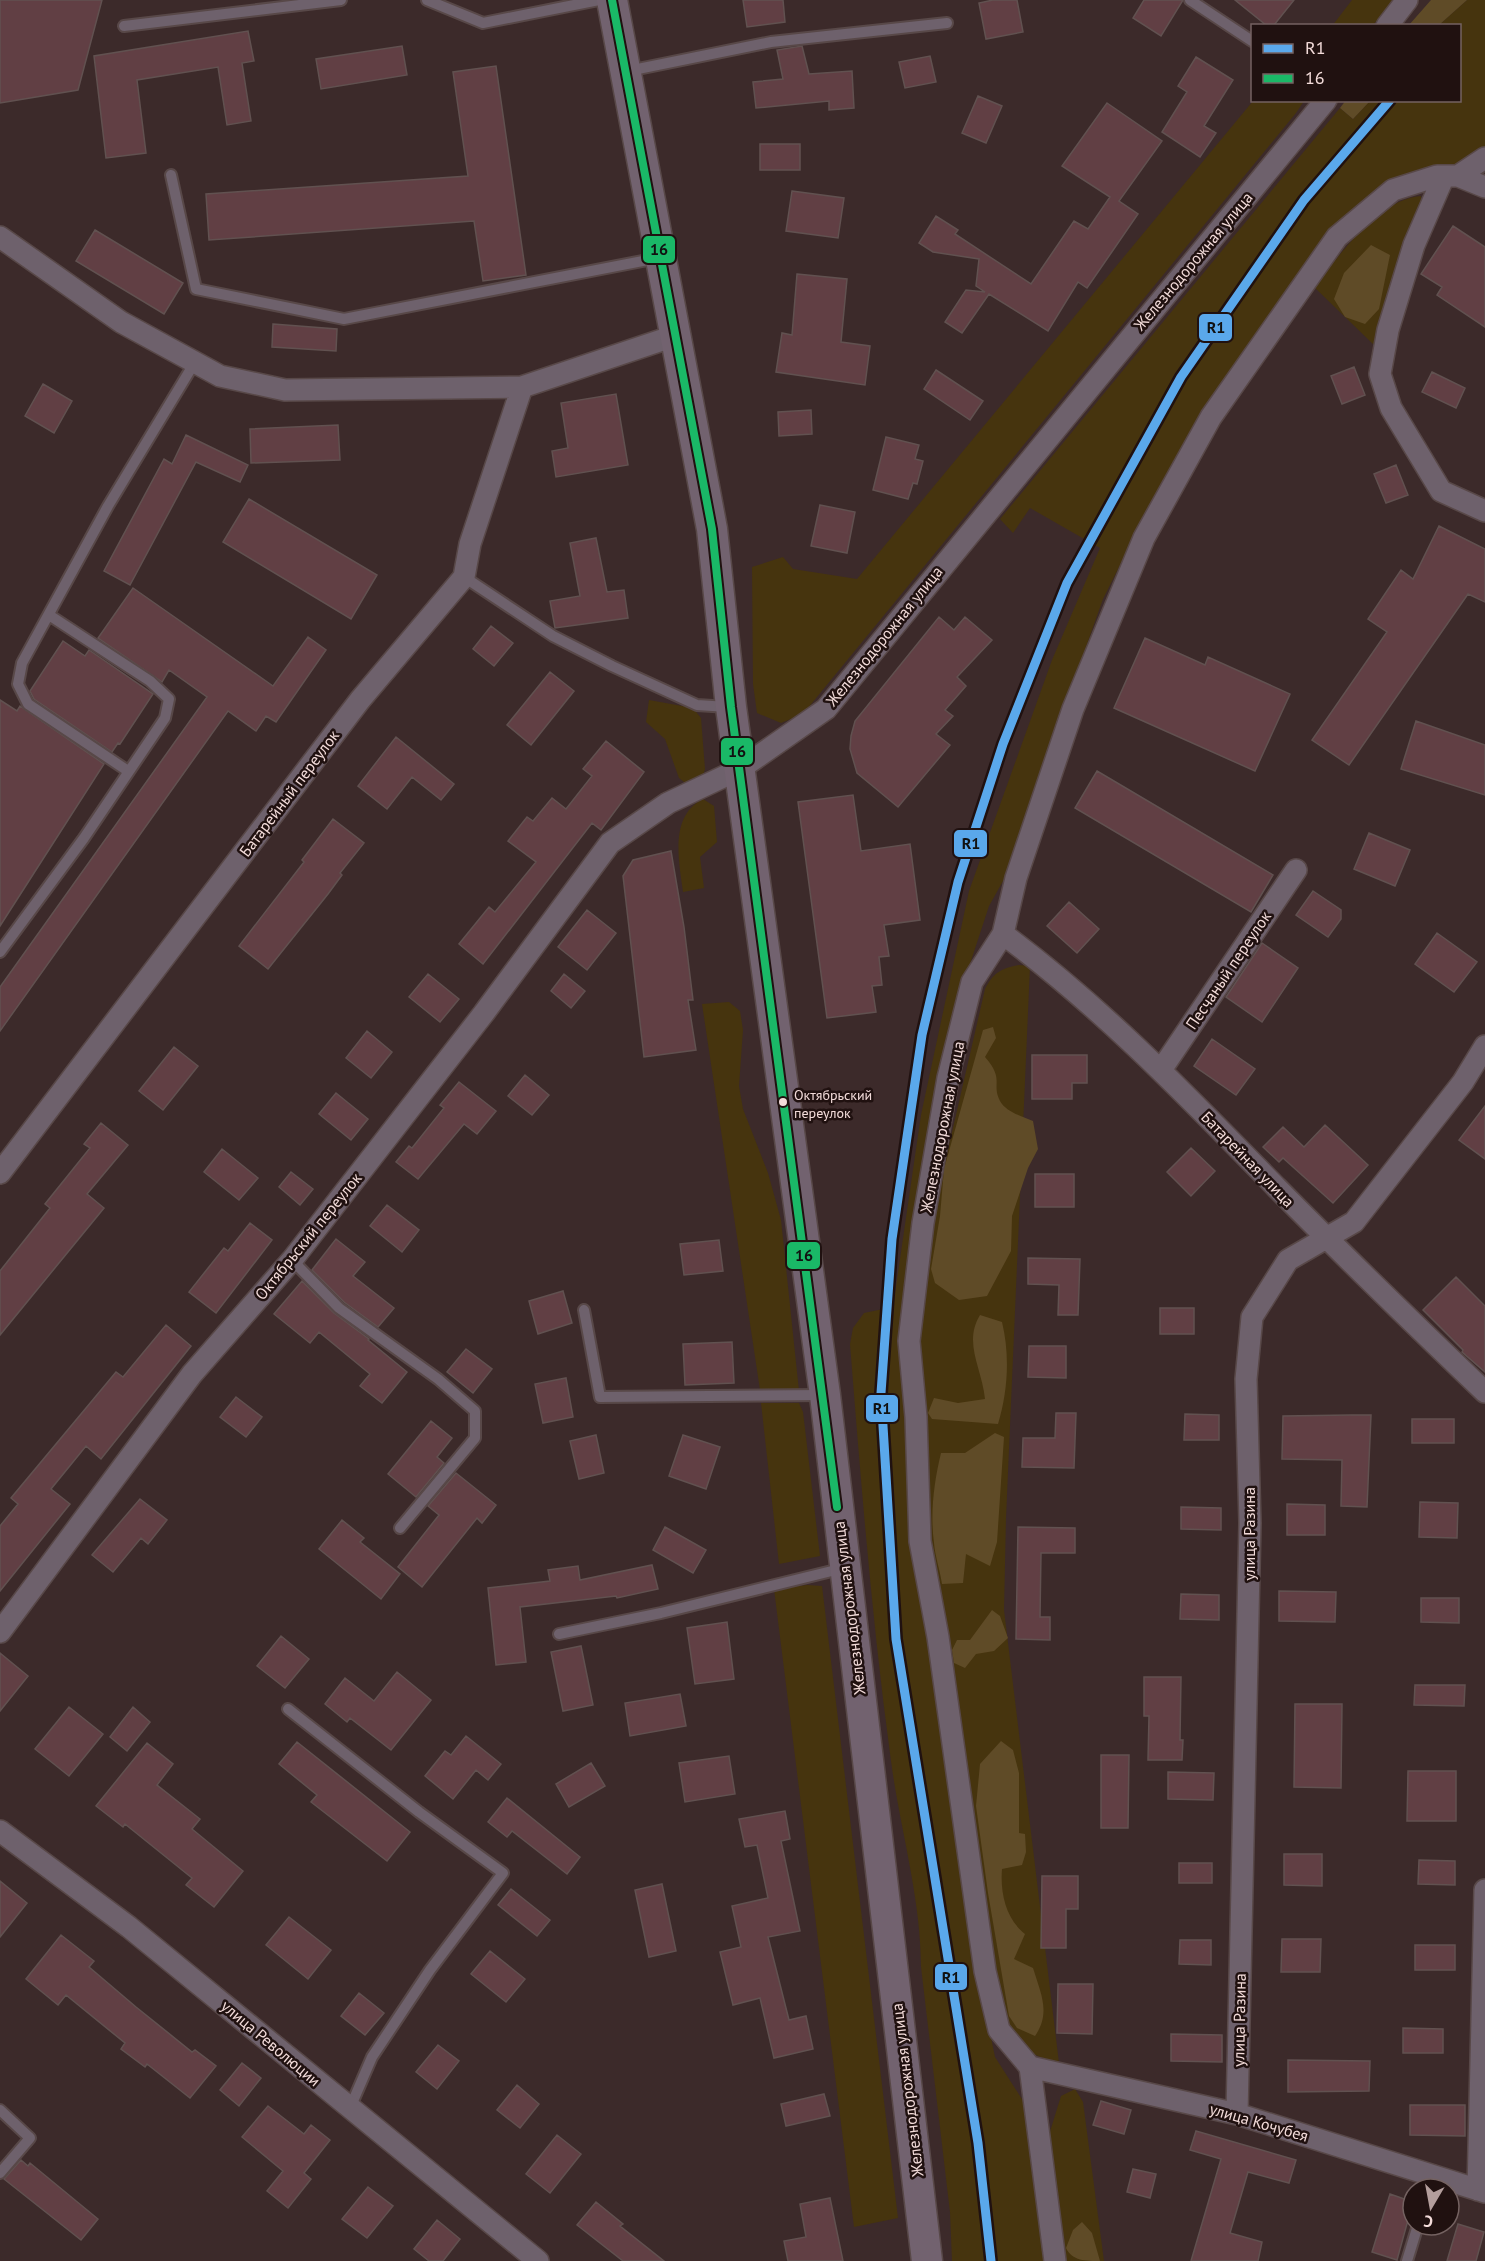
<svg xmlns="http://www.w3.org/2000/svg" width="1485" height="2261" font-family="'PT Sans',sans-serif">
<style>
.green{fill:#46340e}
.forest{fill:#5f4b27}
.building{fill:#613f44;stroke:#615150;stroke-width:1.5}
.lines{fill:none;stroke-linecap:round;stroke-linejoin:round}
.service-casing{stroke:#584848;stroke-width:14}
.minor-casing{stroke:#584848;stroke-width:24}
.secondary-casing{stroke:#584848;stroke-width:33}
.service{stroke:#6e616c;stroke-width:10}
.minor{stroke:#6e616c;stroke-width:21}
.secondary{stroke:#72626f;stroke-width:30}
.bus-1-casing{stroke:#201110;stroke-width:12}
.bus-1{stroke:#1ab867;stroke-width:8}
.rail-1-casing{stroke:#201110;stroke-width:14}
.rail-1{stroke:#5aa8eb;stroke-width:9}
.bus-dot{fill:#f3dcda;stroke:#201110;stroke-width:2}
.labels{text-anchor:middle;stroke-width:5;stroke-linejoin:round;paint-order:stroke}
.bus-label{font-size:14px;fill:#f3dcda;stroke:#201110;text-anchor:start}
.street-label{font-size:16px;fill:#f3dcda;stroke:#201110}
.line-badge{stroke:#201110;stroke-width:2}
.pale-badge-label{font-size:16px;text-anchor:middle;font-weight:bold;fill:#111}
</style>
<rect width="100%" height="100%" fill="#3c2a2a"/>
<path class="green" d="M1352 0H1394L1373 25 1332 26Z
M1467 0H1485V146L1473 158 1355 209 1131 543 1103 599 1003 881 989 906 967 973 908 1341 974 1955 995 2057 1027 2107 1047 2261H952L950 2212 921 1967C921 1898 900 1829 891 1761 872 1622 861 1483 850 1344L853 1328 864 1313 893 1307 921 1115 969 891 1052 660 1100 548 1030 508 1013 533 1000 519 1340 108 1353 119 1370 101 1460 100V26L1439 25Z
M1253 101H1304L1296 113 803 714 781 723 757 713 753 684 752 567 783 557 793 569 857 579Z
M1421 196V205L1374 345 1314 287C1340 255 1378 199 1421 196Z
M649 700 693 708 701 718 705 769 701 782 689 786 679 778 665 739 646 722Z
M703 799 714 806 717 842 700 857 704 888 683 892C679 861 669 816 703 799Z
M1019 965 1030 966 1006 1518 1004 1610 1059 2063C1022 2053 1010 2042 1000 2005L929 1570 918 1349 924 1277 941 1180 985 989C993 973 1001 968 1019 965Z
M729 1002 740 1011 743 1030 739 1086 743 1109 768 1173 781 1220 799 1391 760 1390 702 1004Z
M761 1403H799L803 1412 820 1556 779 1564Z
M807 1585 822 1586 898 2218 854 2227 774 1589Z
M1075 2089 1083 2102 1104 2261H1061L1048 2138 1061 2096Z"/>
<path class="forest" d="M1431 0H1467L1439 25H1409Z
M1346 100H1370V101L1353 119 1340 108Z
M1371 245 1390 255 1379 309 1365 324 1345 317 1334 299 1344 273Z
M993 1027 996 1038 985 1057C1005 1080 991 1083 1000 1101 1006 1112 1023 1117 1033 1121L1038 1149 1028 1168 1012 1216 1011 1251 987 1296 959 1300 935 1283 931 1269 940 1216 944 1169 983 1030Z
M980 1315 1002 1322C1010 1355 1008 1391 998 1424L932 1419 928 1413 934 1398 958 1403 985 1399C982 1368 963 1343 980 1315Z
M995 1433 1004 1437 997 1542 990 1566 966 1554 963 1583 942 1584C940 1570 935 1556 934 1543 930 1513 934 1482 941 1453H965Z
M992 1610 1000 1616 1008 1638 994 1651 976 1654 965 1668 954 1663 952 1650 957 1640H970Z
M1001 1741 1013 1750 1019 1773V1833L1025 1834 1026 1852 1022 1865 1002 1869C1000 1893 1006 1919 1025 1934L1014 1959 1033 1968C1041 1994 1051 2013 1035 2036L1017 2028 1009 2016 988 1893 976 1806 980 1764Z
M1082 2222 1092 2233 1100 2261C1086 2261 1072 2261 1066 2248L1073 2230Z"/>
<path class="building" d="M0 0H102L78 90 0 103Z
M743 0H783L785 22 747 27Z
M993 0H1017L1023 32 986 39 979 3Z
M1144 0H1183L1161 36 1133 18Z
M1235 0H1294L1274 25H1266Z
M248 31 254 61 242 63 251 121 227 125 218 67 137 80 146 153 106 158 94 56Z
M402 46 407 75 321 89 316 59Z
M802 46 809 74 852 71 854 108 829 110V101L756 108 753 82 783 79 777 50Z
M930 56 936 82 905 88 899 62Z
M1196 57 1233 80 1204 126 1216 133 1200 157 1162 132 1187 92 1178 86Z
M496 66 526 275 483 281 474 221 209 240 206 194 468 176 453 72Z
M978 96 1002 106 986 143 962 133Z
M1107 103 1162 141 1119 201 1138 214 1087 288 1078 282 1048 331 989 294 962 333 945 322 966 290 985 292 976 286 979 259 933 252 919 243 936 216 958 230 955 234 1031 284 1074 221 1088 229 1110 197 1062 166Z
M760 144H800V170H760Z
M792 191 844 198 838 238 786 231Z
M1453 226 1485 247V327L1437 295 1442 287 1421 274Z
M95 230 183 283 164 314 76 261Z
M797 274 847 279 841 342 870 346 865 385 776 372 782 333 792 335Z
M273 324 337 329 336 351 272 347Z
M1354 367 1365 395 1342 404 1331 376Z
M936 370 983 401 970 420 924 389Z
M1432 372 1465 388 1456 408 1422 392Z
M43 384 72 401 54 433 25 416Z
M616 394 628 465 556 477 552 451 568 448 561 403Z
M811 410 812 434 779 436 778 412Z
M338 425 340 460 251 463 250 429Z
M186 435 248 465 240 482 196 462 130 585 104 571 164 459 172 464Z
M886 437 919 445 915 459 923 461 917 484 913 483 908 499 873 490Z
M1396 465 1408 495 1386 503 1374 474Z
M249 499 377 575 351 619 223 542Z
M820 505 855 512 847 553 811 546Z
M1439 526 1485 549V602L1468 594 1349 765 1312 740 1387 632 1368 619 1401 570 1413 579Z
M596 538 607 592 624 590 628 618 555 628 550 601 580 596 570 543Z
M133 588 273 686 308 637 326 650 276 722 266 716 256 731 228 711 0 1031V987L207 697 169 670 162 682 98 638Z
M939 617 954 630 965 617 992 640 957 677 966 686 945 710 953 716 936 734 950 745 898 807 857 773 850 749 851 736 855 721Z
M491 626 513 643 494 666 473 649Z
M1145 638 1205 665 1208 657 1290 694 1255 771 1114 708Z
M63 641 85 656 89 650 153 694 120 744 118 743 112 752 34 699 30 691Z
M550 672 574 691 531 745 507 725Z
M0 700 17 711 20 706 104 764 0 926Z
M1416 721 1485 745V795L1401 769Z
M396 737 454 784 441 800 412 777 387 809 358 786Z
M606 741 644 772 601 830 592 823 483 964 459 944 489 907 495 912 536 862 508 841 527 817 533 821 552 798 566 809 592 776 583 769Z
M1097 771 1273 875 1251 912 1075 808Z
M853 795 861 851 910 844 920 920 884 925 889 956 879 957 882 985 872 986 876 1012 827 1018 798 802Z
M333 819 364 843 340 873 342 875 328 894 268 969 239 946 304 862 302 860Z
M1369 833 1410 850 1395 886 1354 869Z
M671 851 684 927 693 1000H688L696 1050 644 1057 623 876 633 860Z
M1313 891 1341 910V919L1328 937 1296 915Z
M1069 902 1099 929 1077 953 1047 926Z
M587 910 616 933 587 970 558 947Z
M1437 933 1477 962 1454 992 1415 964Z
M1262 943 1298 968 1262 1022 1226 997Z
M428 974 459 999 440 1022 409 997Z
M564 974 585 991 571 1008 551 991Z
M367 1031 392 1052 371 1078 346 1058Z
M1212 1039 1255 1069 1236 1095 1194 1066Z
M174 1047 198 1066 163 1110 139 1091Z
M1032 1055H1087V1083H1072V1099H1032Z
M525 1075 549 1095 532 1115 508 1096Z
M459 1082 496 1111 477 1134 464 1124 418 1179 396 1162 409 1146 412 1148 444 1108 440 1105Z
M336 1093 368 1119 351 1140 319 1114Z
M1485 1106V1159L1459 1140Z
M101 1123 128 1145 87 1194 104 1208 0 1335V1271L50 1208 45 1204 90 1148 84 1144Z
M1325 1125 1368 1165 1333 1203 1283 1158 1279 1162 1263 1147 1283 1127 1304 1147Z
M1191 1148 1215 1171 1191 1196 1167 1172Z
M222 1149 258 1178 239 1200 204 1172Z
M291 1172 313 1189 300 1205 279 1187Z
M1035 1174H1074V1207H1035Z
M387 1205 419 1230 402 1252 370 1226Z
M250 1223 272 1240 216 1313 189 1292 224 1248 228 1251Z
M336 1239 365 1262 353 1276 394 1308 378 1327 344 1302 312 1270Z
M719 1240 723 1271 684 1275 680 1244Z
M1028 1258 1080 1259 1078 1315H1058L1059 1285 1028 1284Z
M1456 1277 1485 1306V1372L1462 1352 1463 1350 1423 1310Z
M302 1281 334 1313 369 1339 368 1340 407 1372 382 1403 360 1386 370 1374 319 1332 310 1343 274 1314Z
M563 1291 572 1323 538 1334 529 1301Z
M1160 1308H1194V1334H1160Z
M166 1325 191 1346 101 1459 86 1446 51 1489 70 1504 0 1591V1526L18 1504 11 1498 116 1372 123 1377Z
M732 1342 734 1383 685 1385 683 1344Z
M1029 1346H1066V1378L1028 1377Z
M466 1349 492 1369 473 1393 447 1372Z
M566 1378 573 1417 543 1423 535 1384Z
M236 1397 262 1417 246 1437 220 1417Z
M1056 1413H1076L1074 1468 1022 1467 1023 1438H1055Z
M1185 1414 1219 1415V1440H1184Z
M1351 1415H1371L1367 1507 1341 1506 1342 1460 1282 1459 1283 1416Z
M1412 1419H1454V1443H1412Z
M431 1421 452 1438 437 1457 444 1463 416 1497 388 1474Z
M596 1435 604 1473 579 1479 570 1441Z
M683 1435 720 1447 706 1489 669 1476Z
M456 1473 496 1505 482 1523 477 1518 422 1587 398 1567 439 1515 428 1506Z
M140 1499 167 1520 148 1544 141 1538 113 1572 92 1555Z
M1420 1502 1458 1503 1457 1538 1419 1537Z
M1287 1504 1325 1505V1535H1287Z
M1181 1507 1221 1508V1530L1181 1529Z
M342 1520 364 1538 360 1542 400 1574 381 1599 319 1549Z
M665 1527 706 1550 693 1573 653 1550Z
M1018 1527 1075 1528V1553H1041L1040 1617H1050V1640L1016 1639Z
M652 1565 658 1589 617 1598 616 1596 520 1607 526 1662 496 1665 488 1588 550 1581 548 1570 578 1566 580 1580Z
M1279 1591 1336 1592 1335 1622 1279 1621Z
M1181 1594 1219 1595V1620L1180 1619Z
M1421 1598H1459V1623L1421 1622Z
M727 1622 734 1679 695 1684 687 1628Z
M281 1636 309 1659 285 1688 257 1666Z
M581 1646 593 1705 563 1711 551 1652Z
M0 1653 28 1676 0 1711Z
M397 1672 431 1700 391 1750 350 1718 347 1722 325 1704 345 1678 374 1701Z
M1144 1677H1181L1180 1740H1183L1182 1760H1148L1149 1716H1144Z
M1415 1685H1465L1464 1706 1414 1705Z
M680 1694 686 1726 630 1736 625 1703Z
M1295 1704H1342L1341 1788 1294 1787Z
M69 1707 103 1734 69 1776 35 1749Z
M133 1707 150 1722 127 1751 110 1737Z
M466 1736 501 1764 488 1780 476 1770 453 1799 425 1776 445 1751 451 1755Z
M297 1742 410 1832 387 1861 311 1802 317 1795 279 1764Z
M147 1743 173 1764 157 1785 200 1819 192 1829 243 1871 214 1907 186 1885 192 1878 125 1824 123 1827 96 1806Z
M1101 1755H1129L1128 1828H1101Z
M729 1756 735 1794 685 1802 679 1763Z
M591 1763 605 1786 569 1807 556 1784Z
M1408 1771H1456V1821H1407Z
M1168 1772 1214 1773 1213 1800 1168 1799Z
M507 1798 580 1857 567 1874 512 1831 507 1837 488 1822Z
M785 1811 790 1839 781 1841 800 1931 768 1937 789 2020 806 2016 813 2049 774 2058 760 1998 733 2005 720 1952 741 1947 732 1906 768 1898 757 1845 745 1847 739 1819Z
M1284 1854H1322V1886L1284 1885Z
M1419 1860 1455 1861V1885L1418 1884Z
M1179 1863H1212V1883H1179Z
M1042 1876H1078V1909H1066V1948H1041Z
M0 1881 27 1903 0 1937Z
M662 1884 676 1951 649 1957 635 1890Z
M511 1889 550 1920 537 1936 498 1905Z
M289 1917 331 1950 308 1979 266 1945Z
M61 1935 94 1961 89 1967 136 2007 192 2052 195 2050 216 2066 190 2098 147 2064 145 2067 121 2049 125 2043 66 1995 58 2005 26 1979Z
M1282 1939H1321L1320 1972H1281Z
M1180 1940H1211V1965L1179 1964Z
M1415 1945H1455V1970H1415Z
M490 1951 525 1979 506 2002 471 1974Z
M1058 1984H1093L1092 2034 1057 2033Z
M359 1993 384 2013 365 2035 341 2016Z
M1403 2028 1443 2029V2053H1403Z
M1171 2034 1222 2035V2062L1171 2061Z
M438 2045 459 2061 437 2089 416 2072Z
M1288 2060 1370 2061 1369 2091 1288 2092Z
M242 2063 261 2078 239 2106 220 2090Z
M517 2085 539 2104 520 2128 497 2110Z
M824 2094 830 2116 786 2126 781 2104Z
M1101 2101 1131 2110 1124 2134 1093 2125Z
M1410 2105H1465V2136L1410 2135Z
M268 2106 304 2134 311 2125 330 2140 304 2173 311 2179 288 2208 267 2191 283 2171 242 2137Z
M1196 2131 1296 2160 1289 2183 1248 2172 1230 2233 1262 2242 1258 2261H1191L1221 2159 1190 2150Z
M557 2135 581 2154 550 2193 526 2174Z
M21 2160 28 2166 30 2163 98 2219 81 2240 4 2179Z
M1133 2169 1156 2174 1150 2198 1127 2192Z
M368 2187 393 2206 367 2238 342 2219Z
M1390 2194 1413 2202 1397 2260 1372 2252Z
M830 2198 843 2261H788L784 2241 806 2237 800 2204Z
M596 2202 623 2224 620 2226 664 2261H623L577 2225Z
M437 2220 460 2239 443 2261H429L414 2249Z
M1458 2224 1484 2232 1476 2261H1447Z"/>
<g class="lines">
<defs>
<path id="service" d="M427 0 483 23 599 0
M1190 0 1252 41
M124 26 341 0
M628 71 771 42 947 23
M171 175 196 289 344 319 658 258
M464 577 553 636 612 666 697 705 728 707
M128 771 28 704 18 684 22 663 108 506 195 362
M0 952 84 838 165 718 169 699 150 681 49 615
M292 1260 339 1308 438 1379 475 1411V1438L400 1528
M584 1310 600 1397 823 1395
M559 1634 661 1613 844 1568
M288 1709 419 1812 503 1873 430 1970 372 2057 350 2108
M0 2110 30 2138 0 2173
M1407 2261 1418 2225"/>
<path id="minor" d="M1387 26 1407 0
M1444 176 1414 245 1388 330 1380 374 1391 408 1441 491 1485 511
M1458 176 1485 187
M0 237 121 322 220 376 285 390 522 387 674 336
M1003 934C1103 1008 1190 1099 1277 1188 1345 1257 1415 1325 1485 1392
M1161 1070 1296 870
M0 1173 360 700 464 577 470 544 522 387
M0 1632 192 1374 292 1260 484 1013 610 843 668 803 740 769 826 709 1326 100
M0 1831 129 1927 538 2261
M1030 2067 1237 2114 1485 2192
M1237 2114 1250 1523 1246 1379 1252 1317 1288 1260 1354 1222 1463 1082 1485 1046
M1478 2190 1485 1890
M1055 2261 1030 2067 999 2030 985 1971 938 1637 920 1541 916 1417 909 1341 923 1223 948 1078 972 982 1003 934 1016 878 1073 709 1144 538 1211 417 1337 237 1393 190 1437 176H1458L1485 158"/>
<path id="secondary" d="M612 0 712 529 731 707 825 1395 927 2261"/>
</defs>
<use href="#service" class="service-casing"/>
<use href="#minor" class="minor-casing"/>
<use href="#secondary" class="secondary-casing"/>
<use href="#service" class="service"/>
<use href="#minor" class="minor"/>
<use href="#secondary" class="secondary"/>
<defs>
<path id="bus-1" d="M612 0 712 529 731 707 837 1507"/>
</defs>
<use href="#bus-1" class="bus-1-casing"/>
<use href="#bus-1" class="bus-1"/>
<defs>
<path id="rail-1" d="M991 2261 978 2143 896 1639 881 1393 892 1239 922 1035 958 882 1003 744 1067 583 1181 377 1304 200 1390 100"/>
</defs>
<use href="#rail-1" class="rail-1-casing"/>
<use href="#rail-1" class="rail-1"/>
</g>
<circle class="bus-dot" cx="783" cy="1102" r="5"/>
<g class="labels">
<g class="bus-label">
<text x="794" y="1100">Октябрьский<tspan x="794" dy="18">переулок</tspan></text>
</g>
<g class="street-label">
<text transform="translate(1193 261) rotate(-50)" y="6">Железнодорожная улица</text>
<text transform="translate(884 636) rotate(-51)" y="6">Железнодорожная улица</text>
<text transform="translate(289 793) rotate(-53)" y="6">Батарейный переулок</text>
<text transform="translate(1228 970) rotate(-56)" y="6">Песчаный переулок</text>
<text transform="translate(942 1127) rotate(-79)" y="6">Железнодорожная улица</text>
<text transform="translate(1248 1159) rotate(46)" y="6">Батарейная улица</text>
<text transform="translate(308 1236) rotate(-51)" y="6">Октябрьский переулок</text>
<text transform="translate(1249 1534) rotate(-90)" y="6">улица Разина</text>
<text transform="translate(849 1608) rotate(-97)" y="6">Железнодорожная улица</text>
<text transform="translate(1239 2020) rotate(-89)" y="6">улица Разина</text>
<text transform="translate(271 2043) rotate(40)" y="6">улица Революции</text>
<text transform="translate(907 2090) rotate(-97)" y="6">Железнодорожная улица</text>
<text transform="translate(1259 2122) rotate(16)" y="6">улица Кочубея</text>
</g>
</g>
<g class="line-badge">
<rect x="642" y="235" width="34" height="29" rx="6" fill="#1ab867"/>
<rect x="1198" y="313" width="35" height="29" rx="6" fill="#5aa8eb"/>
<rect x="720" y="737" width="34" height="29" rx="6" fill="#1ab867"/>
<rect x="953" y="829" width="35" height="29" rx="6" fill="#5aa8eb"/>
<rect x="786" y="1241" width="35" height="29" rx="6" fill="#1ab867"/>
<rect x="865" y="1394" width="34" height="29" rx="6" fill="#5aa8eb"/>
<rect x="934" y="1963" width="34" height="28" rx="6" fill="#5aa8eb"/>
</g>
<g class="pale-badge-label">
<text x="659" y="255">16</text>
<text x="1216" y="333">R1</text>
<text x="737" y="757">16</text>
<text x="971" y="849">R1</text>
<text x="804" y="1261">16</text>
<text x="882" y="1414">R1</text>
<text x="951" y="1983">R1</text>
</g>
<rect x="1251" y="24" width="210" height="78" fill="#201110" stroke="#746261" stroke-width="1.5"/>
<rect x="1263" y="44" width="30" height="9" fill="#5aa8eb" stroke="#746261" stroke-width="1.5"/>
<text x="1305" y="54" font-size="18" fill="#f3dcda">R1</text>
<rect x="1263" y="74" width="30" height="9" fill="#1ab867" stroke="#746261" stroke-width="1.5"/>
<text x="1305" y="84" font-size="18" fill="#f3dcda">16</text>
<g transform="translate(1431 2207) rotate(190)"><circle r="28" fill="#201110" stroke="#746261" stroke-width="1.5"/>
<path d="M0-4.5L10 22L0 15L-10 22Z" fill="#b39e9c"/>
<text y="-9" font-size="16" font-weight="bold" text-anchor="middle" fill="#f3dcda">С</text>
</g>
</svg>
